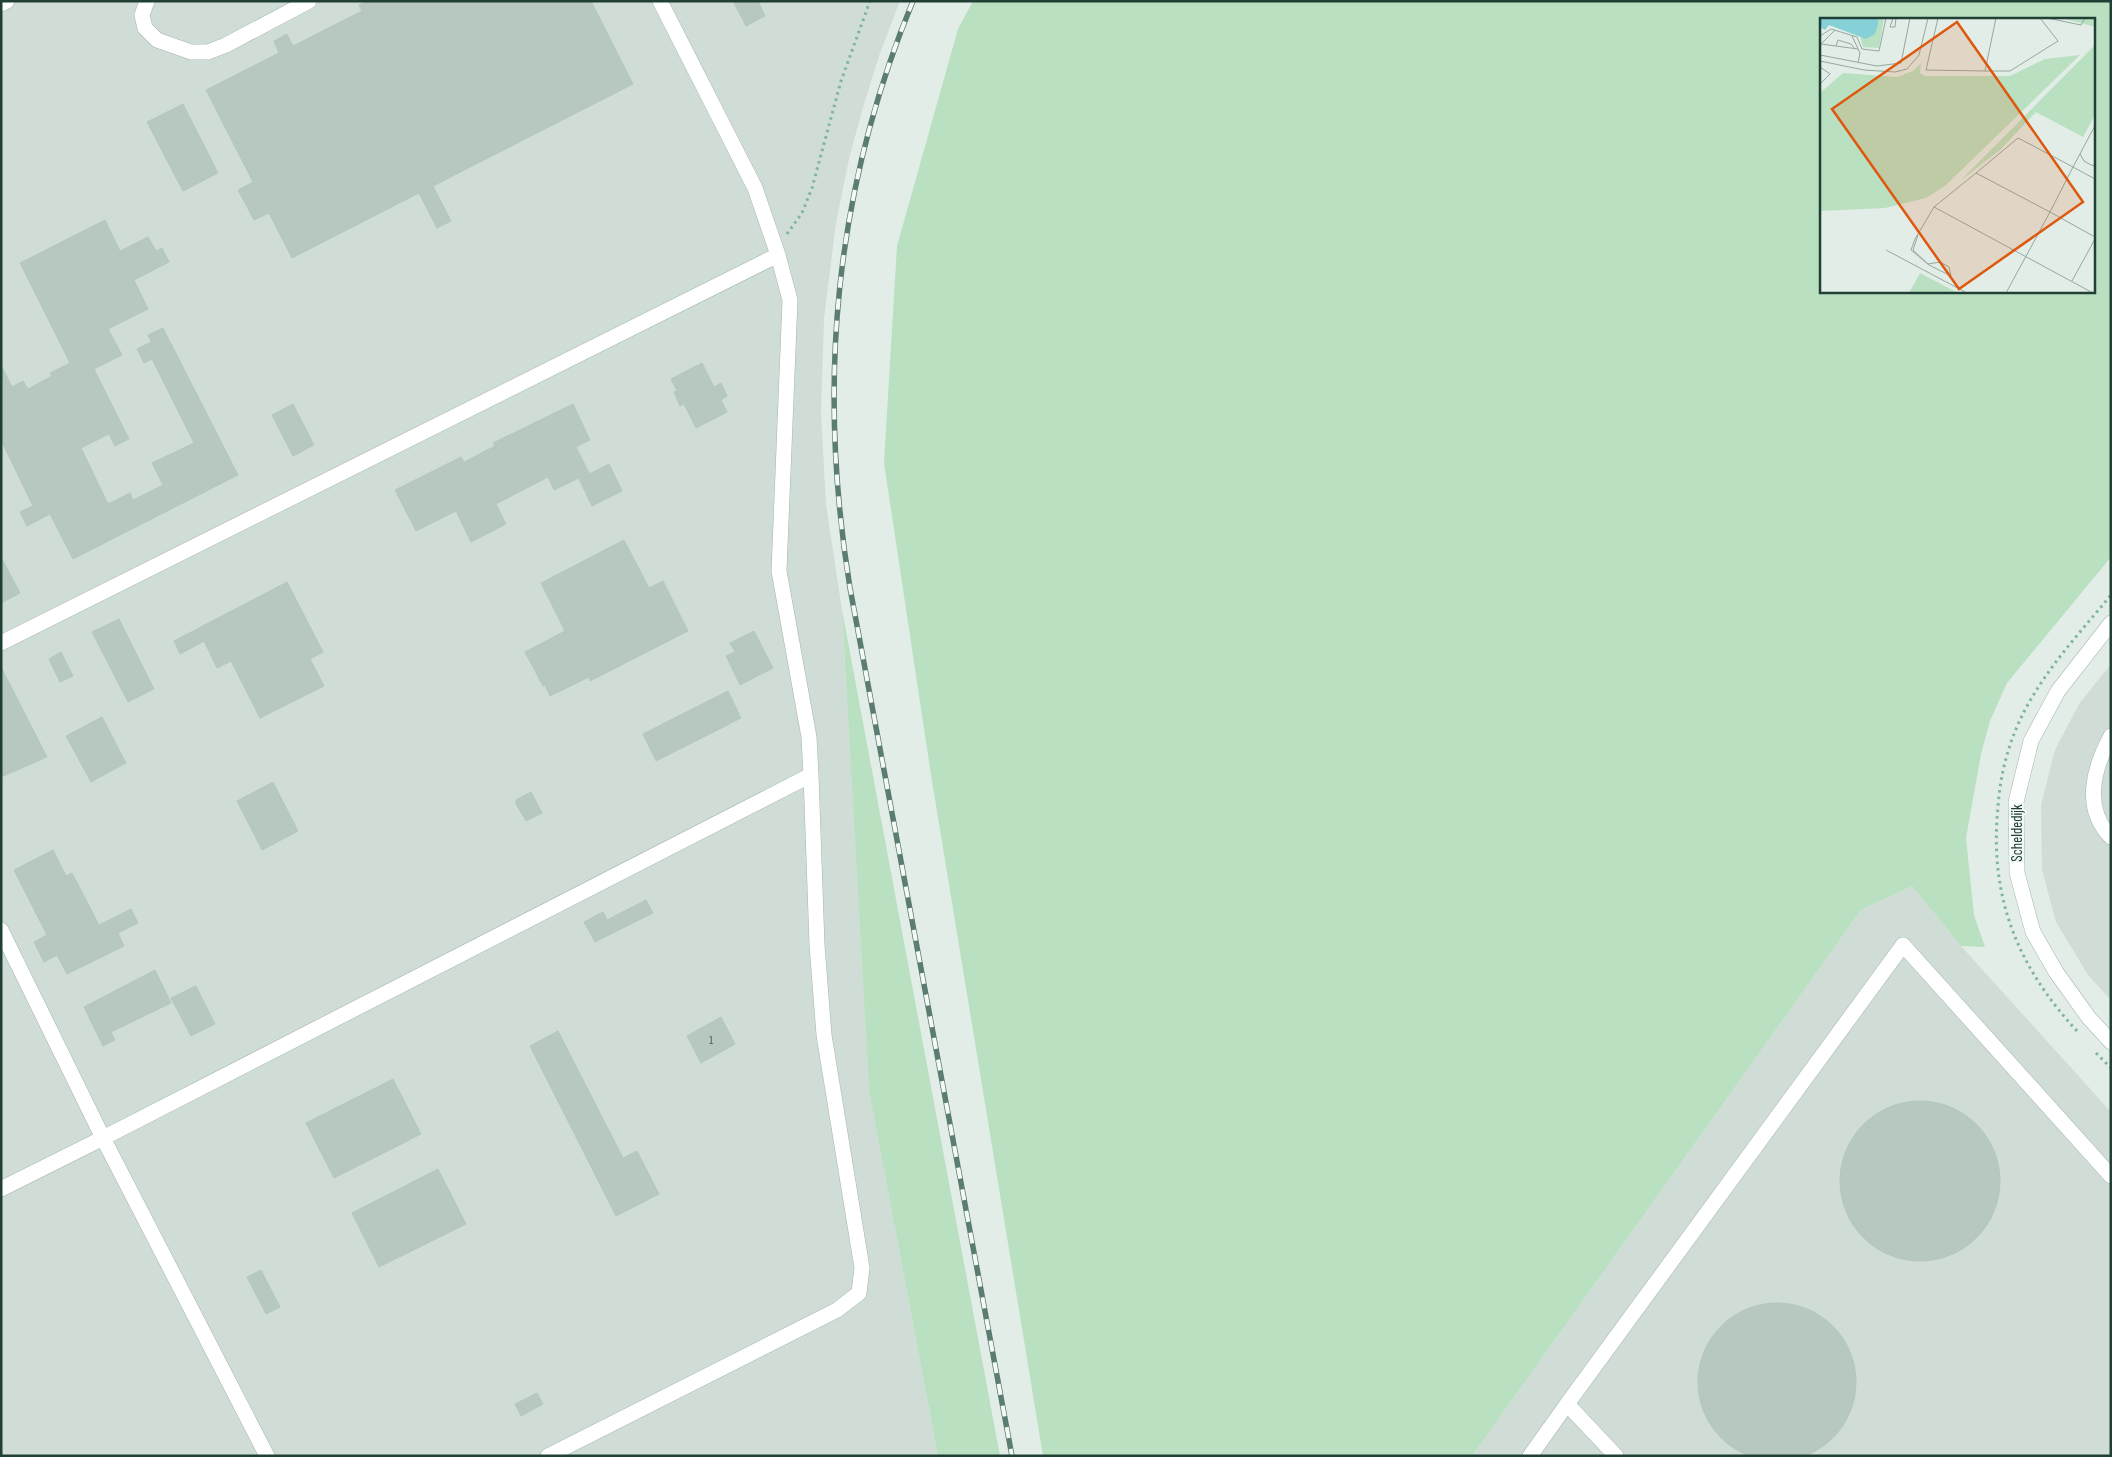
<svg xmlns="http://www.w3.org/2000/svg" width="2112" height="1457" font-family="'Sofia Sans Condensed',sans-serif">
<style>
.built{fill:#d0ddd6}
.green{fill:#b9e0c0;fill-rule:evenodd}
.building{fill:#b7c8c0;stroke:#b3c8be}
.lines{fill:none;stroke-linecap:round;stroke-linejoin:round}
.minor-casing{stroke:#a4b6ae;stroke-width:16}
.path{stroke:#7fb49f;stroke-width:3;stroke-dasharray:2.5 4;stroke-linecap:butt}
.minor{stroke:#fff;stroke-width:15}
.rail-casing{stroke:#5b7c70;stroke-width:5.5}
.rail{stroke:#f3f9f6;stroke-width:4;stroke-dasharray:11;stroke-linecap:butt}
.labels{text-anchor:middle;stroke-width:4;stroke-linejoin:round;paint-order:stroke}
.number-label{font-size:12px;fill:#466258}
.street-label{font-size:15px;fill:#204035;stroke:#f3f9f6}
.inset-road{fill:none;stroke:#94a8a0;stroke-width:1}
.view{fill:#de580e;fill-opacity:0.15;stroke:#de580e;stroke-width:2.5}
.inset-edge{fill:none;stroke:#204035;stroke-width:2.5}
</style>
<rect width="100%" height="100%" fill="#e2ede7"/>
<path class="built" d="M1 1H900L879 56 862 111 849 159 836 223 824 319 821 413 826 504 842 610 869 1089 938 1456H1Z
M2111 664V1000L2088 975 2056 922 2042 870 2041 805 2055 750 2079 704Z
M1912 886 1961 946 2111 1112V1456H1472L1861 910Z"/>
<path class="green" d="M973 1H2111V557L2007 683 1990 721 1981 754 1966 838 1974 915 1985 947 1961 946 1912 886 1861 910 1472 1456H1043L931 775 884 463 897 246 958 29ZM1821 19H2093V291H1821Z
M842 610 1000 1456H938L869 1090Z"/>
<path class="building" d="M367 1H591L633 84 433 186 451 221 437 228 419 193 292 258 269 213 254 220 238 190 253 182 206 90 279 53 274 41 287 34 293 46 362 11 359 5Z
M733 1H758L765 16 746 26Z
M183 104 218 173 183 191 147 122Z
M105 220 120 251 148 237 156 251 162 248 169 262 134 280 148 309 108 329 122 355 94 369 129 439 115 446 109 434 81 448 108 504 130 493 133 500 163 485 152 463 194 443 152 359 144 363 137 349 151 342 148 335 163 328 238 475 73 559 50 514 27 526 20 512 33 506 1 440V365L12 387 23 381 28 389 52 376 50 373 70 363 20 263Z
M702 363 714 387 721 383 727 396 721 400 727 412 696 428 684 404 680 406 674 392 677 391 671 379Z
M293 404 314 445 293 456 272 415Z
M573 404 590 440 576 447 589 473 554 490 548 477 496 504 506 524 471 542 456 511 416 531 395 490 461 457 464 462 495 446 493 443Z
M609 464 622 491 592 506 579 479Z
M624 540 649 588 663 581 688 631 590 681 589 677 550 696 545 685 543 686 525 652 565 631 541 583Z
M1 557 20 593 1 603Z
M287 582 323 652 310 659 324 686 260 718 231 661 217 668 204 641 180 654 174 641Z
M119 619 154 689 128 702 92 632Z
M754 631 773 668 740 685 726 656 735 652 730 643Z
M61 652 73 676 60 682 49 659Z
M1 667 47 757 1 777Z
M728 691 741 718 656 761 643 734Z
M102 717 126 763 91 782 66 736Z
M273 782 298 831 262 850 237 801Z
M531 792 542 813 526 821 516 804V800Z
M53 850 66 876 72 873 99 925 131 909 138 923 118 933 124 946 67 974 57 955 44 962 34 942 47 935 14 870Z
M646 900 653 913 595 942 584 922 603 912 607 920Z
M155 970 171 1003 111 1032 115 1040 103 1046 84 1007Z
M196 986 215 1024 191 1036 171 998Z
M721 1017 735 1044 701 1063 687 1036Z
M558 1031 623 1158 637 1151 659 1194 616 1216 530 1046Z
M393 1079 421 1134 334 1178 306 1123Z
M1840 1181a80 80 0 1 1 160 0a80 80 0 1 1-160 0Z
M438 1169 466 1224 379 1267 352 1213Z
M261 1270 280 1307 266 1314 247 1277Z
M1698 1382a79 79 0 1 1 158 0a79 79 0 1 1-158 0Z
M537 1393 543 1404 521 1416 515 1404Z"/>
<g class="lines">
<defs>
<path id="minor" d="M147 1 142 15 145 28 157 40 191 52H208L226 45 309 1
M660 1 755 188 778 255
M1 4 7 1
M2111 623 2058 691 2031 741 2016 802 2017 873 2033 932 2056 972 2089 1018 2111 1042
M1 643 778 255 790 300 779 571 809 737 811 775
M2111 736C2094 767 2082 808 2111 837
M1 930 103 1138 1 1189
M1567 1404 1903 945 2111 1176
M267 1456 103 1138 811 775 817 945 824 1035 862 1268 859 1293 837 1310 548 1456
M1530 1456 1567 1404 1616 1456"/>
</defs>
<use href="#minor" class="minor-casing"/>
<path class="path" d="M787 234 802 213 812 188 841 81 870 1
M2077 1031C2017 966 1989 896 1998 807 2000 777 2007 748 2020 720 2042 673 2078 635 2111 595
M2096 1053 2111 1068"/>
<use href="#minor" class="minor"/>
<defs>
<path id="rail" d="M913 1C834 192 817 385 850 588L1012 1456"/>
</defs>
<use href="#rail" class="rail-casing"/>
<use href="#rail" class="rail"/>
</g>
<g class="labels">
<g class="number-label">
<text x="711" y="1044">1</text>
</g>
<g class="street-label">
<text transform="translate(2017 833) rotate(-90)" y="5">Scheldedijk</text>
</g>
</g>
<g transform="translate(1820 18)">
<rect width="275" height="275" fill="#e2ede7"/>
<path d="M58 0H64L59 30 43 29 40 17 58 7ZM240 0H275V9L265 6ZM275 27V97L263 119 216 94 180 132 140 163ZM260 37 125 168 106 180 65 190 0 193V75L23 55 77 59 93 53 101 45 100 55 105 58H190L225 41ZM100 255 138 275H89Z" fill="#b9e0c0"/>
<path d="M0 0H58V7L55 16 46 21 9 7 5 12 0 9Z" fill="#85d1d7"/>
<path class="inset-road" d="M73 0 70 9H75L76 0M118 0 106 52 165 53M176 0 165 53H190L238 23 220 0M227 0 261 7 265 0M0 18 11 11 37 19 42 31 59 33 66 0M32 18 40 35 38 45M1 26 38 31M1 26 15 12M16 28 18 22 31 26 35 31M0 37 57 48 81 45 90 0M0 43 44 52 75 54 87 51 99 37 108 0M0 49 10 56 0 66M275 108 270 117 253 149 230 194 156 155 198 120 200 121 253 149 275 161M260 136 264 143 273 148 275 145M156 155 114 189 273 275M98 217 93 232 108 246 120 244 129 249 131 258 109 247 91 232 95 221 114 189M66 232 147 275M252 263 275 221M186 275 230 194 275 219"/>
<path class="view" d="M137 4 263 184 139 271 12 91Z"/>
<rect width="275" height="275" class="inset-edge"/>
</g>
<rect width="2112" height="1457" fill="none" stroke="#204035" stroke-width="5"/>
</svg>
